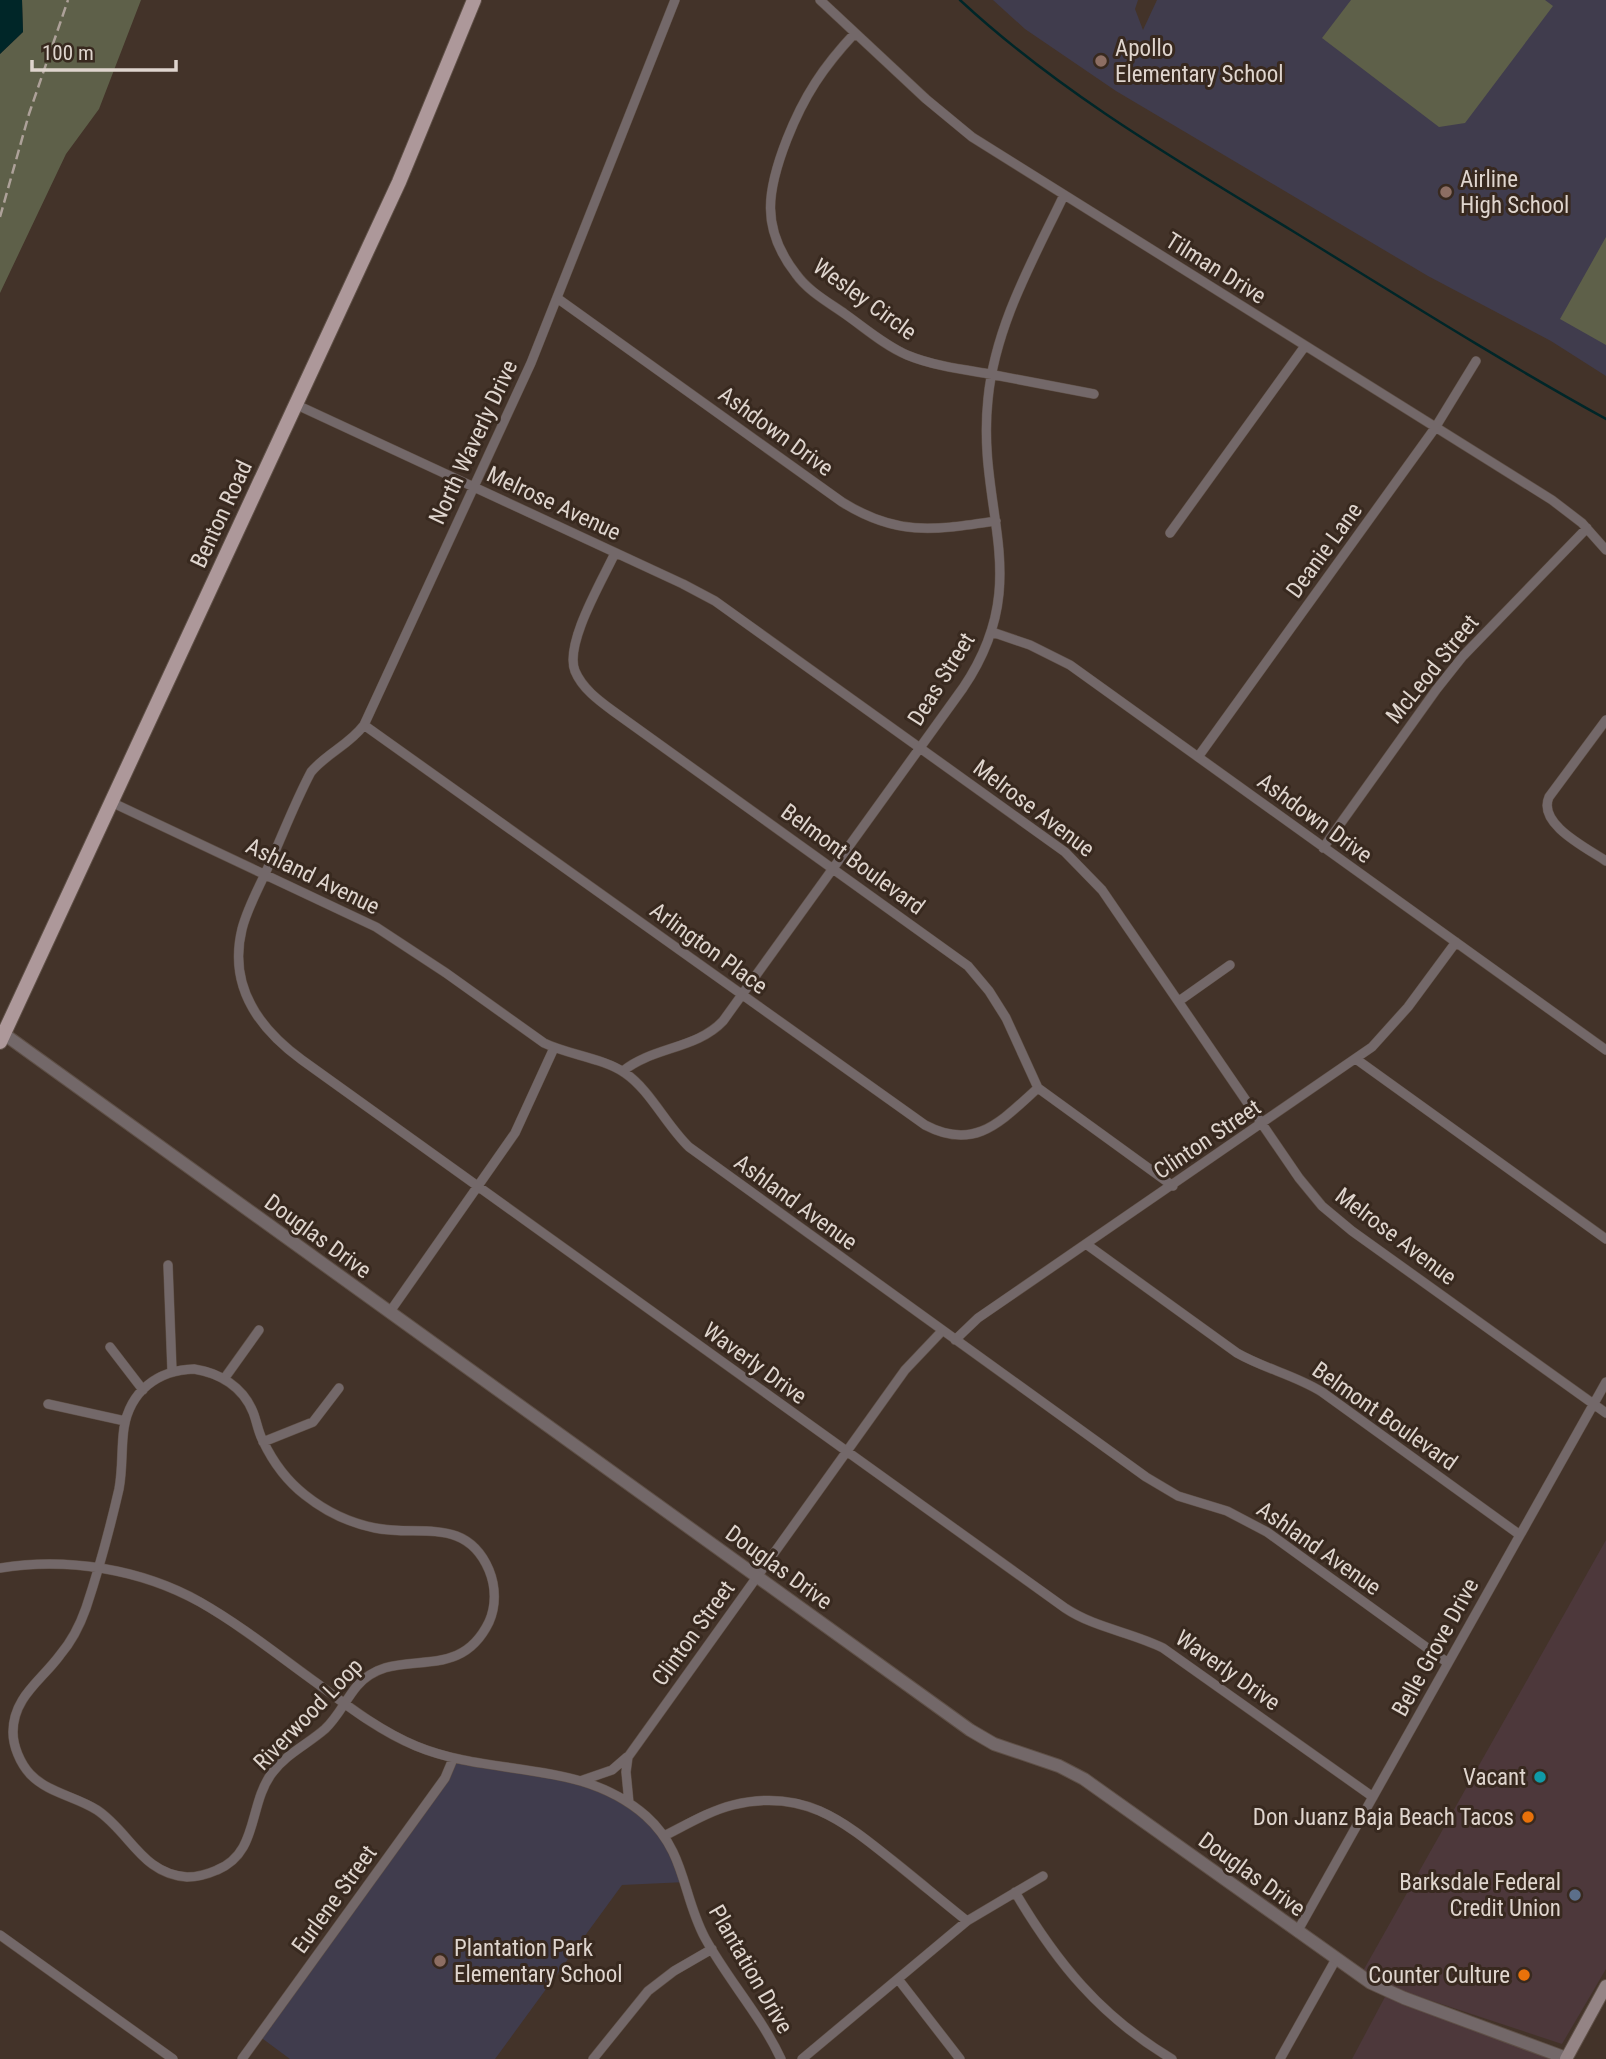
<svg xmlns="http://www.w3.org/2000/svg" width="1606" height="2059" font-family="'Roboto Condensed',sans-serif">
<style>
.commercial{fill:#4d383b}
.education{fill:#403c4d}
.green{fill:#5e6049}
.water{fill:#002628}
.lines{fill:none;stroke-linecap:round;stroke-linejoin:round}
.stream{stroke:#002628;stroke-width:2.5}
.minor-casing{stroke:#5f5047;stroke-width:10}
.tertiary-casing{stroke:#5f5047;stroke-width:14}
.secondary-casing{stroke:#5f5047;stroke-width:14}
.primary-casing{stroke:#5f5047;stroke-width:16}
.minor{stroke:#736869;stroke-width:9}
.tertiary{stroke:#736869;stroke-width:12}
.secondary{stroke:#948485;stroke-width:12}
.primary{stroke:#ad989a;stroke-width:14}
.rail{stroke:#ada199;stroke-width:2.5;stroke-dasharray:10 5;stroke-linecap:butt}
.education-dot{fill:#8d6e63;stroke:#38291f;stroke-width:2.5}
.culture-dot{fill:#0f9aa8;stroke:#38291f;stroke-width:2.5}
.food-dot{fill:#e8710a;stroke:#38291f;stroke-width:2.5}
.service-dot{fill:#5c6f8a;stroke:#38291f;stroke-width:2.5}
.labels{text-anchor:middle;stroke-width:6;stroke-linejoin:round;paint-order:stroke}
.poi-label{font-size:23px;fill:#dfd5ce;stroke:#38291f;text-anchor:end}
.street-label{font-size:23px;fill:#dfd5ce;stroke:#38291f}
</style>
<rect width="100%" height="100%" fill="#433329"/>
<path class="commercial" d="M1606 1540V1969L1562 2044 1399 1990 1363 1971Z
M1386 1995 1555 2059H1352Z"/>
<path class="education" d="M993 0H1138L1135 9 1143 30 1157 0H1606V376L1551 341 1428 276 1116 91 1025 29Z
M453 1759 589 1782 656 1826 686 1882 622 1885 495 2059H290L259 2036Z"/>
<path class="green" d="M22 0H141L99 109 66 154 0 293V54L23 32Z
M1351 0H1545L1553 6 1465 123 1439 127 1322 38Z
M1606 237V345L1560 319Z"/>
<path class="water" d="M0 0H22L23 32 0 54Z"/>
<g class="lines">
<path class="stream" d="M960 0C1059 92 1176 160 1291 230 1395 294 1499 360 1606 419"/>
<defs>
<path id="minor" d="M675 0 531 363 364 725C349 745 327 753 311 772 295 802 283 834 269 865 260 886 248 906 242 929 228 986 258 1028 302 1060L1065 1608C1095 1628 1131 1632 1163 1648L1373 1797
M820 0 926 99 972 137 1552 500 1582 523 1606 550
M855 33C823 67 804 96 787 139 767 190 760 228 796 274 808 291 828 302 845 314 865 328 884 345 907 355 931 365 959 369 984 373 1021 380 1057 387 1094 394
M557 298 842 502C898 537 935 530 996 521
M297 405 683 584 715 601 1065 852 1102 890 1299 1178 1322 1206 1352 1231 1606 1413
M1170 533 1305 346
M615 553C603 579 564 644 575 671 582 688 598 700 613 711L968 966 989 991 1006 1018 1038 1088 1173 1186
M992 632 1030 645 1070 665 1606 1050
M1606 720 1549 797C1537 824 1587 848 1606 861
M364 725 925 1125C976 1152 1002 1120 1038 1088
M1198 757 1435 428 1476 361
M111 802 376 927 446 973 544 1043C569 1055 603 1058 625 1073 650 1090 666 1125 689 1147L1146 1477 1178 1496 1227 1511 1267 1532 1448 1663
M1323 848 1436 690 1463 656 1587 528
M1179 1001 1230 965
M1356 1059 1606 1239
M623 1071C652 1047 697 1049 723 1021L963 688C1036 580 976 511 988 399 995 326 1033 260 1064 195
M1086 1244 1237 1353C1265 1369 1295 1375 1322 1392L1520 1535
M168 1265 172 1371
M389 1313 515 1133 554 1048
M955 1340 978 1318 1372 1047 1408 1007 1456 942
M110 1347 143 1390
M194 1369C220 1373 243 1387 253 1412 257 1422 258 1432 263 1441 273 1462 287 1481 305 1495 325 1511 350 1523 375 1528 419 1537 466 1516 489 1570 496 1587 496 1606 489 1622 457 1688 395 1642 357 1686 346 1699 338 1717 325 1729 308 1744 286 1754 272 1773 248 1805 259 1853 217 1870 208 1874 197 1877 187 1877 142 1874 130 1832 97 1810 75 1796 48 1793 30 1774 20 1763 13 1746 13 1732 13 1697 42 1680 60 1655 72 1641 80 1625 86 1608 99 1569 110 1528 119 1489 123 1468 121 1448 124 1428 130 1391 158 1370 194 1369Z
M224 1379 259 1330
M48 1404 125 1421
M263 1442 313 1422 339 1388
M0 1568C67 1557 141 1569 200 1602 242 1626 279 1656 318 1684 349 1707 380 1731 416 1746 493 1778 580 1758 646 1816 686 1852 682 1895 705 1938 728 1980 761 2016 781 2059
M583 1780 612 1770 627 1757
M629 1803 626 1772 628 1757 905 1370 942 1331
M664 1836C686 1825 709 1811 733 1805 802 1788 841 1819 892 1860 917 1880 942 1901 967 1921
M1015 1892C1057 1963 1100 2016 1172 2059
M1297 1932 1606 1382
M0 1935 173 2059
M898 1979 960 2059
M242 2059 445 1778 453 1759
M593 2059 648 1991 674 1971 712 1949
M802 2059 967 1921 1043 1876
M1280 2059 1336 1959"/>
<path id="tertiary" d="M4 1034 970 1730 994 1744 1059 1766 1084 1779 1371 1983 1404 1998 1566 2058"/>
<path id="secondary" d="M1566 2059 1606 1986"/>
<path id="primary" d="M0 1042 399 182 474 0"/>
</defs>
<use href="#minor" class="minor-casing"/>
<use href="#tertiary" class="tertiary-casing"/>
<use href="#secondary" class="secondary-casing"/>
<use href="#primary" class="primary-casing"/>
<use href="#minor" class="minor"/>
<use href="#tertiary" class="tertiary"/>
<use href="#secondary" class="secondary"/>
<use href="#primary" class="primary"/>
<path class="rail" d="M0 217 29 114 68 0"/>
</g>
<g class="education-dot">
<circle cx="1101" cy="61" r="7"/>
<circle cx="1446" cy="192" r="7"/>
<circle cx="440" cy="1961" r="7"/>
</g>
<circle class="culture-dot" cx="1540" cy="1777" r="7"/>
<g class="food-dot">
<circle cx="1528" cy="1817" r="7"/>
<circle cx="1524" cy="1975" r="7"/>
</g>
<circle class="service-dot" cx="1575" cy="1895" r="7"/>
<g class="labels">
<g class="poi-label">
<text x="1115" y="56" text-anchor="start">Apollo<tspan x="1115" dy="26">Elementary School</tspan></text>
<text x="1460" y="187" text-anchor="start">Airline<tspan x="1460" dy="26">High School</tspan></text>
<text x="1526" y="1785">Vacant</text>
<text x="1514" y="1825">Don Juanz Baja Beach Tacos</text>
<text x="1561" y="1890">Barksdale Federal<tspan x="1561" dy="26">Credit Union</tspan></text>
<text x="454" y="1956" text-anchor="start">Plantation Park<tspan x="454" dy="26">Elementary School</tspan></text>
<text x="1510" y="1983">Counter Culture</text>
</g>
<g class="street-label">
<text transform="translate(1216 268) rotate(32)" y="8">Tilman Drive</text>
<text transform="translate(865 299) rotate(36)" y="8">Wesley Circle</text>
<text transform="translate(776 431) rotate(36)" y="8">Ashdown Drive</text>
<text transform="translate(473 442) rotate(-65)" y="8">North Waverly Drive</text>
<text transform="translate(554 503) rotate(25)" y="8">Melrose Avenue</text>
<text transform="translate(221 514) rotate(-65)" y="8">Benton Road</text>
<text transform="translate(1324 550) rotate(-54)" y="8">Deanie Lane</text>
<text transform="translate(1432 669) rotate(-51)" y="8">McLeod Street</text>
<text transform="translate(941 679) rotate(-58)" y="8">Deas Street</text>
<text transform="translate(1034 808) rotate(37)" y="8">Melrose Avenue</text>
<text transform="translate(1315 818) rotate(36)" y="8">Ashdown Drive</text>
<text transform="translate(853 859) rotate(36)" y="8">Belmont Boulevard</text>
<text transform="translate(313 876) rotate(26)" y="8">Ashland Avenue</text>
<text transform="translate(709 948) rotate(36)" y="8">Arlington Place</text>
<text transform="translate(1207 1139) rotate(-34)" y="8">Clinton Street</text>
<text transform="translate(796 1202) rotate(36)" y="8">Ashland Avenue</text>
<text transform="translate(318 1236) rotate(36)" y="8">Douglas Drive</text>
<text transform="translate(1396 1236) rotate(37)" y="8">Melrose Avenue</text>
<text transform="translate(755 1363) rotate(36)" y="8">Waverly Drive</text>
<text transform="translate(1385 1416) rotate(35)" y="8">Belmont Boulevard</text>
<text transform="translate(1319 1548) rotate(35)" y="8">Ashland Avenue</text>
<text transform="translate(779 1567) rotate(36)" y="8">Douglas Drive</text>
<text transform="translate(693 1633) rotate(-54)" y="8">Clinton Street</text>
<text transform="translate(1435 1647) rotate(-61)" y="8">Belle Grove Drive</text>
<text transform="translate(1228 1670) rotate(35)" y="8">Waverly Drive</text>
<text transform="translate(308 1714) rotate(-46)" y="8">Riverwood Loop</text>
<text transform="translate(1252 1874) rotate(36)" y="8">Douglas Drive</text>
<text transform="translate(334 1899) rotate(-54)" y="8">Eurlene Street</text>
<text transform="translate(751 1969) rotate(60)" y="8">Plantation Drive</text>
</g>
</g>
<path d="M32 60v10h144v-10" fill="none" stroke="#dfd5ce" stroke-width="3.5"/>
<text x="42" y="60" font-size="21" fill="#dfd5ce" stroke="#38291f" stroke-width="5" paint-order="stroke">100 m</text>
</svg>
